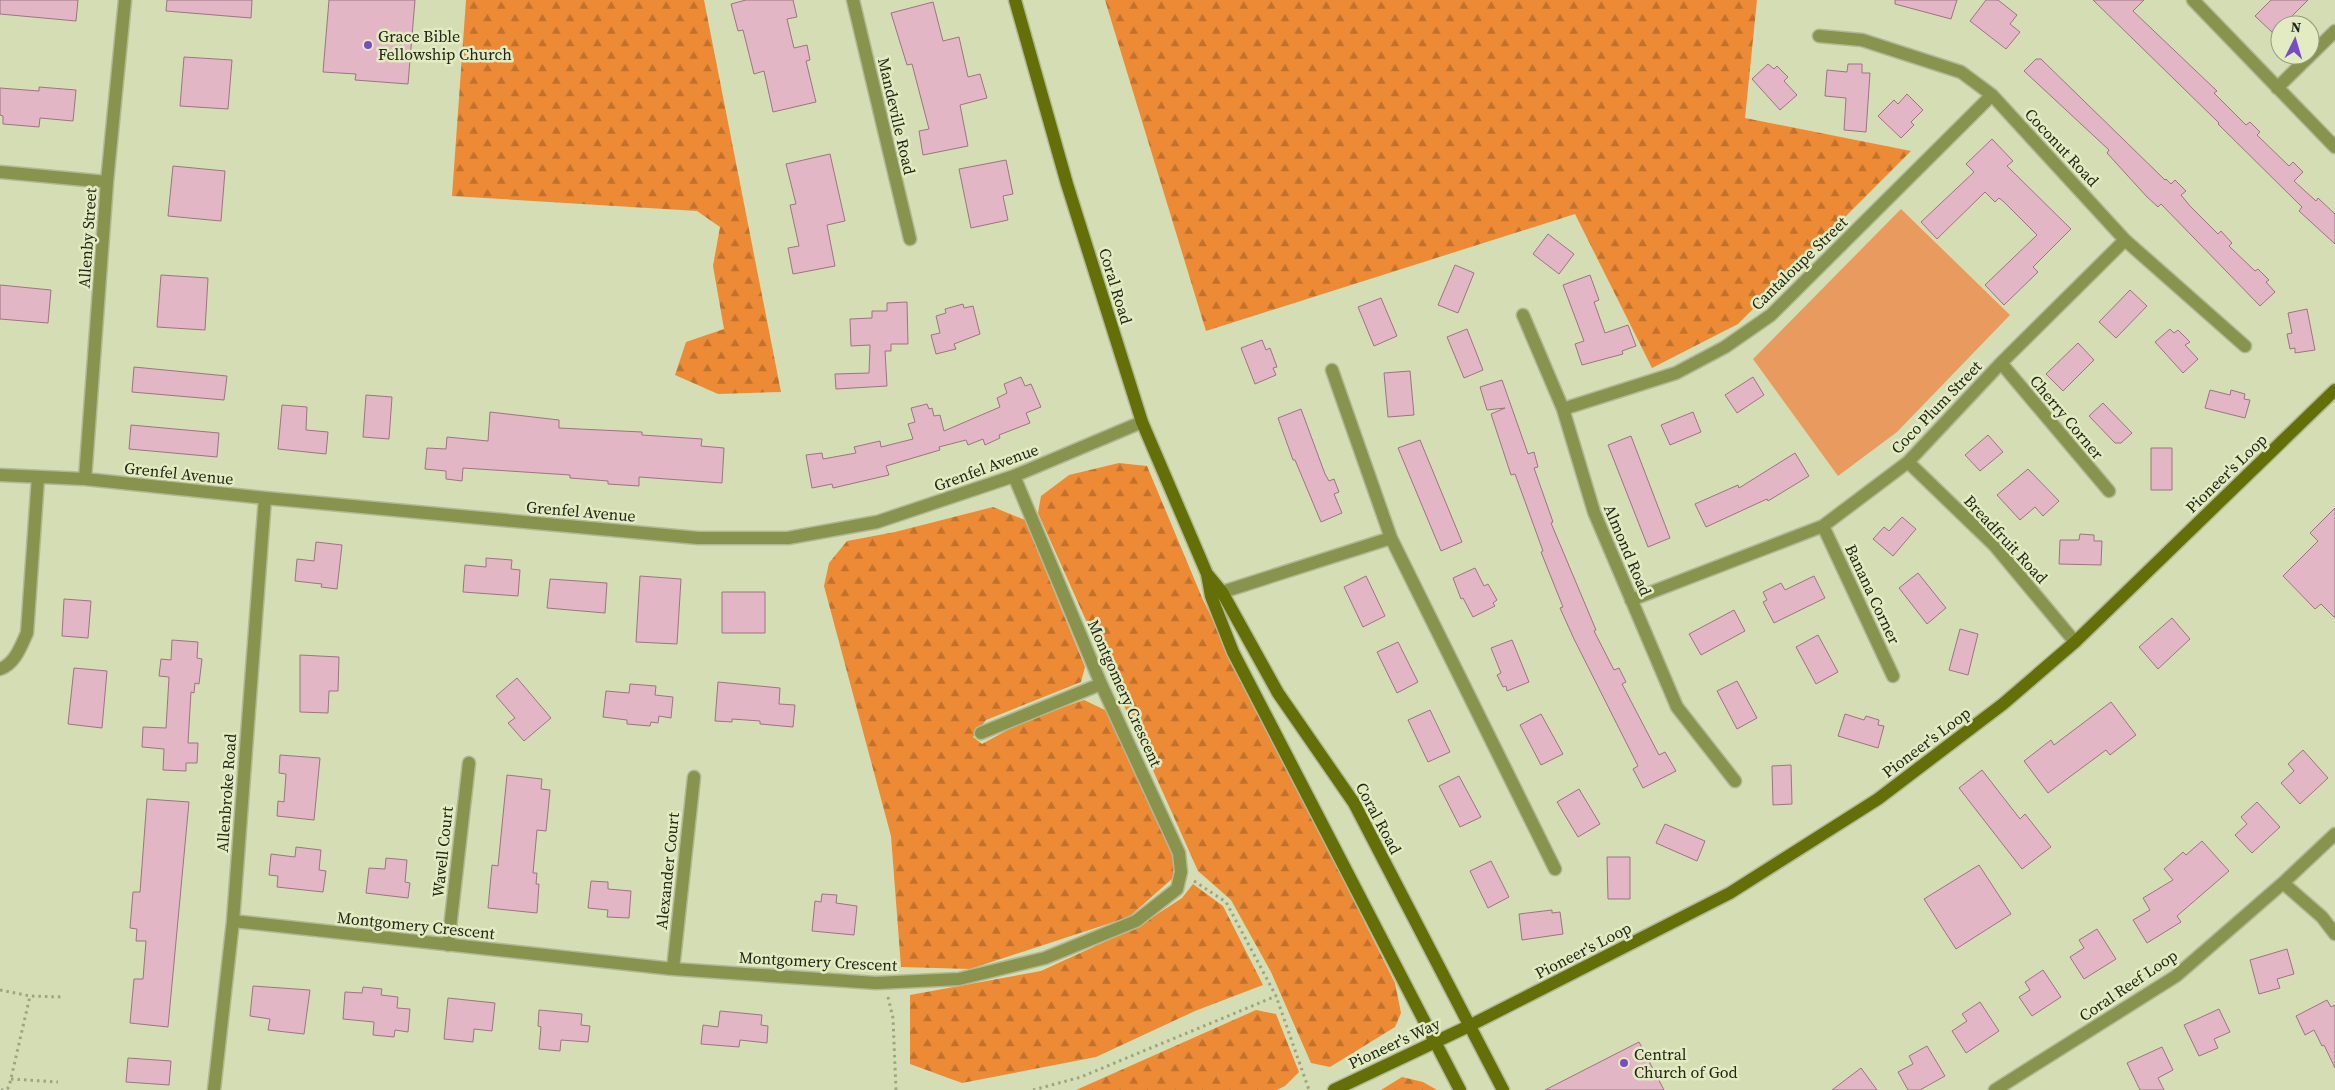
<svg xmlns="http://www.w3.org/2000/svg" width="2335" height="1090" font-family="'Source Serif 4',serif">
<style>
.forest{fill:url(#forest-firs)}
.park{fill:#e99b5f}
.building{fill:#e2b6c4;stroke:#9d7482}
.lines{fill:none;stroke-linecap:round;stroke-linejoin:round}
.street-casing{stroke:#b1b895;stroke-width:15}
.secondary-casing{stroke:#b1b895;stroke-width:15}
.path{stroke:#9da483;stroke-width:3;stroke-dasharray:2.5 4;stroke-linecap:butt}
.street{stroke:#88944d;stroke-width:12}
.secondary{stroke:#646f07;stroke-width:12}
.poi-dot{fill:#794cc4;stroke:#e2ebc2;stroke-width:2}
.labels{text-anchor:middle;stroke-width:5;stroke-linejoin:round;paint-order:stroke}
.poi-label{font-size:16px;fill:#222515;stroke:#e2ebc2;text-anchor:start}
.street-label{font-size:16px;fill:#222515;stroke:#e2ebc2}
</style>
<defs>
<pattern id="forest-firs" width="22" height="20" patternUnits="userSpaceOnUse" patternTransform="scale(1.25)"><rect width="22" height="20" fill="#ed8a35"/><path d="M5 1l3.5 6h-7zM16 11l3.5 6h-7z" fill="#c0712c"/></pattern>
</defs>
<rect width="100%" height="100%" fill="#d5ddb5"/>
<path class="forest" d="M466 0H704L781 392 718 394 675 375 686 342 724 329 713 266 720 227 697 211 452 196Z
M1105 0H1757L1745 118 1911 151 1738 324 1652 368 1575 214 1206 331Z
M1119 463 1147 466 1203 600 1395 983 1401 1013 1395 1027 1330 1067 1311 1063 1271 972 1231 900 1198 871 1038 513 1041 496 1069 475Z
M993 507 1025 520 1085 667 1081 682 986 720 973 737 982 744 1026 720 1084 700 1107 711 1175 853 1173 878 1129 917 970 969 901 967 891 836 824 586 829 563 847 541 895 532Z
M1193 884 1223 906 1263 985 1195 1011 1096 1057 962 1083 910 1064V995L1041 971 1139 926 1182 898Z
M1256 1010 1276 1014 1299 1072 1285 1086 1277 1090H1076Z
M1402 1077 1423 1082 1437 1090H1381Z"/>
<path class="park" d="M1901 209 2010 315 1897 432 1838 476 1753 359Z"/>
<path class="building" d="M0 0H78L76 21 0 14Z
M167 0H252L251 18 166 11Z
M329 0H415L408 84 355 80 356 74 323 72Z
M746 0H793L797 17 787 19 794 48 807 45 810 60 806 61 816 102 773 112 764 71 754 74 743 30 738 31 731 4Z
M1895 0H1957L1951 19 1895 4Z
M1986 0H1998L2017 15 2010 24 2020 32 2006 49 1970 21Z
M2093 0H2144L2133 11 2217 91 2214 93 2246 125 2250 122 2260 132 2257 135 2289 166 2293 162 2303 172 2294 181 2316 201 2318 198 2335 214V244L2299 211 2302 207 2218 124 2219 123Z
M2271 0H2308L2283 25H2280L2274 34 2255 16Z
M933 2 943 41 959 37 968 77 980 74 987 98 960 105 968 146 923 155 919 131 929 129 912 64 907 65 891 13Z
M184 57 232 60 228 109 180 106Z
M2036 59H2041L2165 180 2166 179 2171 184 2175 180 2186 191 2181 195 2190 206 2218 234 2221 231 2232 243 2229 246 2255 271 2258 269 2269 280 2266 282 2275 292 2260 306 2161 204 2158 207 2147 197 2107 153 2109 150 2024 71Z
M1768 64 1774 69 1777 66 1788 77 1784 81 1797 95 1780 110 1752 79Z
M1848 64H1862V73H1870L1866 132 1844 130 1846 98 1825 96 1827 70 1847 72Z
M39 87 76 90 73 121 40 118 39 127 3 124V116L0 115V88L39 91Z
M1907 94 1923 110 1911 122 1914 125 1901 138 1878 116 1894 100 1898 104Z
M1992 139 2013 161 2007 166 2071 229 2033 267 2038 272 2004 305 1985 285 2037 235 2004 202 1999 198 1995 202 1985 192 1937 239 1921 222 1974 172 1966 164Z
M830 154 845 221 827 225 835 266 793 274 788 248 799 246 790 205 796 204 786 164Z
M1006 160 1013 194 1003 196 1008 220 971 228 959 169Z
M173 166 225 171 221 221 168 216Z
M1548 234 1574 254 1559 274 1533 254Z
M1455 265 1474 273 1458 313 1438 305Z
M161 275 208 278 205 330 157 327Z
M1590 275 1599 300 1594 302 1605 333 1628 325 1636 346 1622 351 1623 354 1582 365 1575 344 1584 341 1563 285Z
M0 285 51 290 48 323 0 319Z
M2130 290 2147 306 2116 338 2099 322Z
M1381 298 1397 336 1374 346 1358 307Z
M907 302 908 344H891V351H885L887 386 836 389 835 374 869 373 870 345 851 346 850 319 872 318V311H887V303Z
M963 304 964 308 973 306 980 334 954 344 956 349 936 354 931 335 940 333 936 316 946 313 945 309Z
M2307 309 2315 350 2295 353V348L2290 349 2287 334 2292 333 2288 313Z
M1467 329 1483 370 1464 378 1447 337Z
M2170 329 2174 333 2178 330 2190 342 2185 345 2198 359 2183 373 2155 342Z
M1262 340 1266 350 1270 348 1277 367 1273 368 1276 375 1255 384 1241 348Z
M2078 343 2094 360 2063 391 2046 374Z
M134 367 227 376 224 400 132 392Z
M1410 371 1414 415 1388 417 1384 373Z
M1021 377 1025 386 1031 384 1041 407 1026 413 1030 423 999 435 1000 438 985 445 983 439 968 445 966 440 939 447 940 450 886 466 889 475 833 488 832 484 812 488 806 455 822 453 823 459 856 453 854 447 880 441 881 447 913 439 908 424 915 422 911 408 927 404 929 409 932 408 934 416 940 415 944 431 1000 407 997 398 1007 393 1004 384Z
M1753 377 1764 395 1737 413 1725 395Z
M1502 380 1528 454 1534 452 1538 467 1534 468 1553 522 1551 523 1596 630 1594 631 1614 670 1619 668 1626 682 1622 684 1659 755 1665 752 1676 771 1643 788 1633 769 1638 766 1574 639 1560 608 1563 607 1541 552 1543 551 1515 474 1511 475 1491 414 1505 408 1487 410 1480 387Z
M2210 390 2230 395 2231 390 2245 394 2244 399 2250 400 2245 418 2205 408Z
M366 395 392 397 389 439 363 437Z
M2103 403 2132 433 2121 443H2115L2089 416Z
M282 405 307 407 306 430 328 432 326 454 278 449Z
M1301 409 1325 474 1329 481 1334 479 1339 492 1334 494 1342 513 1321 522 1295 460H1293L1278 418Z
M490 412 559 420V428L642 432V435L702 439 701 446 724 448 722 483 639 477V486L608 484V481L570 478V475L463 468 462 481 446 479V471L425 469 427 448 446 449 447 437 488 441Z
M1693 412 1701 432 1670 445 1661 425Z
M131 425 219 433 217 457 129 449Z
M1988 435 2003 452 1980 471 1965 455Z
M1631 436 1670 538 1648 547 1608 445Z
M1420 440 1462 542 1441 551 1398 448Z
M2151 448H2172V490H2151Z
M1795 453 1809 476 1768 501 1767 499 1706 527 1695 504 1738 485 1739 488Z
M2028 469 2059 501 2043 516 2035 507 2020 520 1997 495Z
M2335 508V618L2321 604 2315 609 2283 576 2318 541 2310 533Z
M1902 517 1916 529 1893 556 1873 539 1884 527 1889 531Z
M2080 534 2094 535V541H2102L2101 565 2059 564 2060 540H2079Z
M316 542 342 545 337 589 321 587 322 584 295 581 297 559 314 561Z
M486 558 512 560 511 569 520 570 518 596 463 592 465 565 486 567Z
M1475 568 1484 586 1488 584 1497 600 1493 603 1495 606 1473 617 1463 598 1461 599 1453 578Z
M1918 573 1946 608 1927 624 1899 588Z
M640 576 681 579 677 644 636 642Z
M1366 576 1385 616 1363 627 1344 587Z
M1814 576 1825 598 1774 623 1763 602 1767 600 1763 592 1781 583 1785 590Z
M550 579 607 583 605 613 547 608Z
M722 592H765V633H722Z
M64 599 91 601 88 638 62 636Z
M1734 610 1745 631 1701 655 1689 634Z
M2172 618 2190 639 2158 669 2139 647Z
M1960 629 1978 634 1968 675 1949 670Z
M1818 635 1838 672 1816 684 1796 647Z
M172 640 198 642 197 658 202 659 199 684 195 683 194 693 191 692 188 743H198L197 763H186V771L163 770 164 749 142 747 143 727 166 728 169 677 159 676 161 659 171 660Z
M1512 640 1529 682 1507 691 1506 686 1503 687 1497 675 1501 673 1491 648Z
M1398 642 1418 682 1397 693 1377 652Z
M300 655 339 657 338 691H329L328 713 300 712Z
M74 668 107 671 102 728 68 724Z
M517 678 551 718 524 741 508 723 515 718 496 696Z
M1737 681 1757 718 1737 729 1717 691Z
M718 682 780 688 779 704 795 705 793 727 760 724V721L732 719V722L715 721Z
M630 684 656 686 655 695 673 697 671 718 659 716 658 723 651 722 650 726 627 724V720L603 717 606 691 629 693Z
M2111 702 2136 735 2110 755 2106 750 2048 793 2024 761 2051 740 2054 745Z
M1430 710 1450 752 1428 762 1408 720Z
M1541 714 1563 754 1541 765 1520 725Z
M1845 714 1864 720 1866 716 1879 720 1878 725 1884 726 1878 748 1838 736Z
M2303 750 2328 778 2300 804 2281 783 2294 771 2288 764Z
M280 755 320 758 314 820 277 816 278 801 284 802 286 774 279 773Z
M1791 765 1792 804 1773 805 1772 766Z
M1982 770 2020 819 2025 814 2051 847 2022 869 1959 788Z
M507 775 542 779 541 789 550 790 546 831 537 830 533 873H537L536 884H539L537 913 488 908 492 865 498 866Z
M1459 776 1481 817 1460 827 1439 786Z
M1579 789 1600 824 1578 837 1557 802Z
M147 799 189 802 168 1027 130 1023 134 979H143L146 941H136L137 929 130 928 133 892H140Z
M2257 802 2280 827 2252 853 2235 835 2247 824 2241 817Z
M1665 824 1705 841 1697 861 1656 843Z
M2202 841 2229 871 2177 916 2181 922 2147 943 2133 920 2150 910 2143 898 2173 880 2164 869 2183 852 2186 855Z
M296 847 321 850 319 870 326 871 323 892 277 887 278 876 269 875 271 854 295 857Z
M1607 857H1630V899H1608Z
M386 858 407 860 405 882 410 883 408 898 366 893 369 868 385 869Z
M1491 861 1509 897 1488 908 1470 871Z
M1979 865 2011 914 1956 949 1924 899Z
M591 881 608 882V889L631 891 629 918 607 917 608 910 588 908Z
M822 894 837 895 836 903 857 906 854 935 812 931 815 901 821 902Z
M1552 910V913L1560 912 1563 934 1522 940 1519 914Z
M2097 929 2116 959 2084 979 2070 957 2084 948 2079 940Z
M2287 949 2294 974 2277 979 2280 988 2259 994 2250 960Z
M2043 970 2061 997 2032 1016 2019 997 2030 990 2025 982Z
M253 986 310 990 304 1034 268 1030 270 1019 250 1016Z
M363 987 382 989 381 995 398 997 397 1008 410 1009 408 1032 395 1030 394 1037 373 1035 374 1022 343 1019 345 992 362 993Z
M448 998 495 1003 492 1031 474 1029 473 1042 444 1039Z
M2327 1000 2331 1007 2335 1005V1068L2324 1045 2322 1046 2314 1030 2305 1035 2296 1016Z
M1980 1002 1999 1031 1966 1053 1952 1031 1967 1021 1962 1014Z
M2219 1009 2230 1032 2214 1039 2218 1048 2199 1056 2184 1025Z
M539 1010 582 1014 581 1025 590 1026 588 1042 561 1040 560 1051 539 1049 541 1027 538 1026Z
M720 1011 762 1015 761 1025 768 1026 767 1043 740 1040 739 1047 701 1044 703 1025 718 1027Z
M1639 1042 1664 1090H1545Z
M1927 1046 1945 1076 1920 1090H1908L1898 1072 1913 1064 1909 1056Z
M2162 1047 2173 1070 2158 1078 2164 1090H2140L2127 1063Z
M128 1058 171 1061 169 1085 126 1082Z
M1861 1068 1877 1090H1832Z"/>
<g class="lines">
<defs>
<path id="street" d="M853 0 910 239
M2193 0 2335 147
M1819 36 1862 40 1961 72 1992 95 2125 240 2245 346
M2277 88 2335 31
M0 172 107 182
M1523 315 1563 409 1594 512 1677 707 1735 781
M2001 363 2109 491
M1332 370 1391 538 1555 869
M1563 409 1676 373 1725 347 1771 315 1992 95
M1908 462 1994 545 2075 642
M0 475 85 479 265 498 698 538H788L877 522 1014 476 1142 422
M85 479 107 182 125 0
M1823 526 1893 676
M1213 595 1391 538
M1631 600 1823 526 1908 462 2001 363 2125 240
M0 669C15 664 21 646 27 633L38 478
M981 733 1101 684
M2283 883 2322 917 2335 934
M233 921 673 969 876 983 959 979 1045 958 1136 921 1177 889 1181 872 1179 853 1101 684 1014 476
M448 945 469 763
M673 969 694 777
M214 1090 233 921 265 498
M1995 1090 2176 976 2283 883 2335 834"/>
<path id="secondary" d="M1015 0 1067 184 1142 422 1207 574 1211 596 1233 652 1460 1090
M1208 575 1222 592 1278 693 1354 803 1503 1090
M1334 1090 1469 1026 1730 893 1878 799 2003 704 2075 642 2335 390"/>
</defs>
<use href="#street" class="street-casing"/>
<use href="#secondary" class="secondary-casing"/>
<path class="path" d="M1194 881 1226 902 1276 996 1309 1090
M0 990 30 996 63 997
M888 997 893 1018 896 1090
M11 1079 58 1082
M1 1090H6L9 1087 30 996
M1033 1090 1081 1077 1276 996"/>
<use href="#street" class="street"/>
<use href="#secondary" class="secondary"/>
</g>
<g class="poi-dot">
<circle cx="368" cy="45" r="5"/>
<circle cx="1624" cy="1063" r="5"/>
</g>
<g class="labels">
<g class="poi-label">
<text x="378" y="42">Grace Bible<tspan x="378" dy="18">Fellowship Church</tspan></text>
<text x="1634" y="1060">Central<tspan x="1634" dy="18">Church of God</tspan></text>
</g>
<g class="street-label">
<text transform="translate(897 116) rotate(77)" y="6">Mandeville Road</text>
<text transform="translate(2062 147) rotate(47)" y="6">Coconut Road</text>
<text transform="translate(87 238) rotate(-86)" y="6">Allenby Street</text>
<text transform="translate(1799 263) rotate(-44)" y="6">Cantaloupe Street</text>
<text transform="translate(1116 286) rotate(73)" y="6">Coral Road</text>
<text transform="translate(1936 407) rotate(-46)" y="6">Coco Plum Street</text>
<text transform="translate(2067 417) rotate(50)" y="6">Cherry Corner</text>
<text transform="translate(986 467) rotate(-20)" y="6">Grenfel Avenue</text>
<text transform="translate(179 473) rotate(6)" y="6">Grenfel Avenue</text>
<text transform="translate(2226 473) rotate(-44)" y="6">Pioneer's Loop</text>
<text transform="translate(581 511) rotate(5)" y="6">Grenfel Avenue</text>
<text transform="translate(2006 539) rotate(47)" y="6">Breadfruit Road</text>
<text transform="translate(1628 550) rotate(67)" y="6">Almond Road</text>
<text transform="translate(1873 594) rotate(65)" y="6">Banana Corner</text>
<text transform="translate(1125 693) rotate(66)" y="6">Montgomery Crescent</text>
<text transform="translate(1926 742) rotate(-37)" y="6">Pioneer's Loop</text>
<text transform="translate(226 793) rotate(-86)" y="6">Allenbroke Road</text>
<text transform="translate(1379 818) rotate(62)" y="6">Coral Road</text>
<text transform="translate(442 852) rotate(-84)" y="6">Wavell Court</text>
<text transform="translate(667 871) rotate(-84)" y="6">Alexander Court</text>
<text transform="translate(416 925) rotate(6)" y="6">Montgomery Crescent</text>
<text transform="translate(1583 950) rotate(-27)" y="6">Pioneer's Loop</text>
<text transform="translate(818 961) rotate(3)" y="6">Montgomery Crescent</text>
<text transform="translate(2128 985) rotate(-34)" y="6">Coral Reef Loop</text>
<text transform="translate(1394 1043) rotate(-25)" y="6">Pioneer's Way</text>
</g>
</g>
<g transform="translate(2295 40) rotate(5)"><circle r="24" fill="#e2ebc2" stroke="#959c7d"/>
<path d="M0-4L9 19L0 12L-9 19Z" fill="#794cc4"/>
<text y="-8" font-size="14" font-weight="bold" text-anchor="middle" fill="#222515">N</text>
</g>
</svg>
